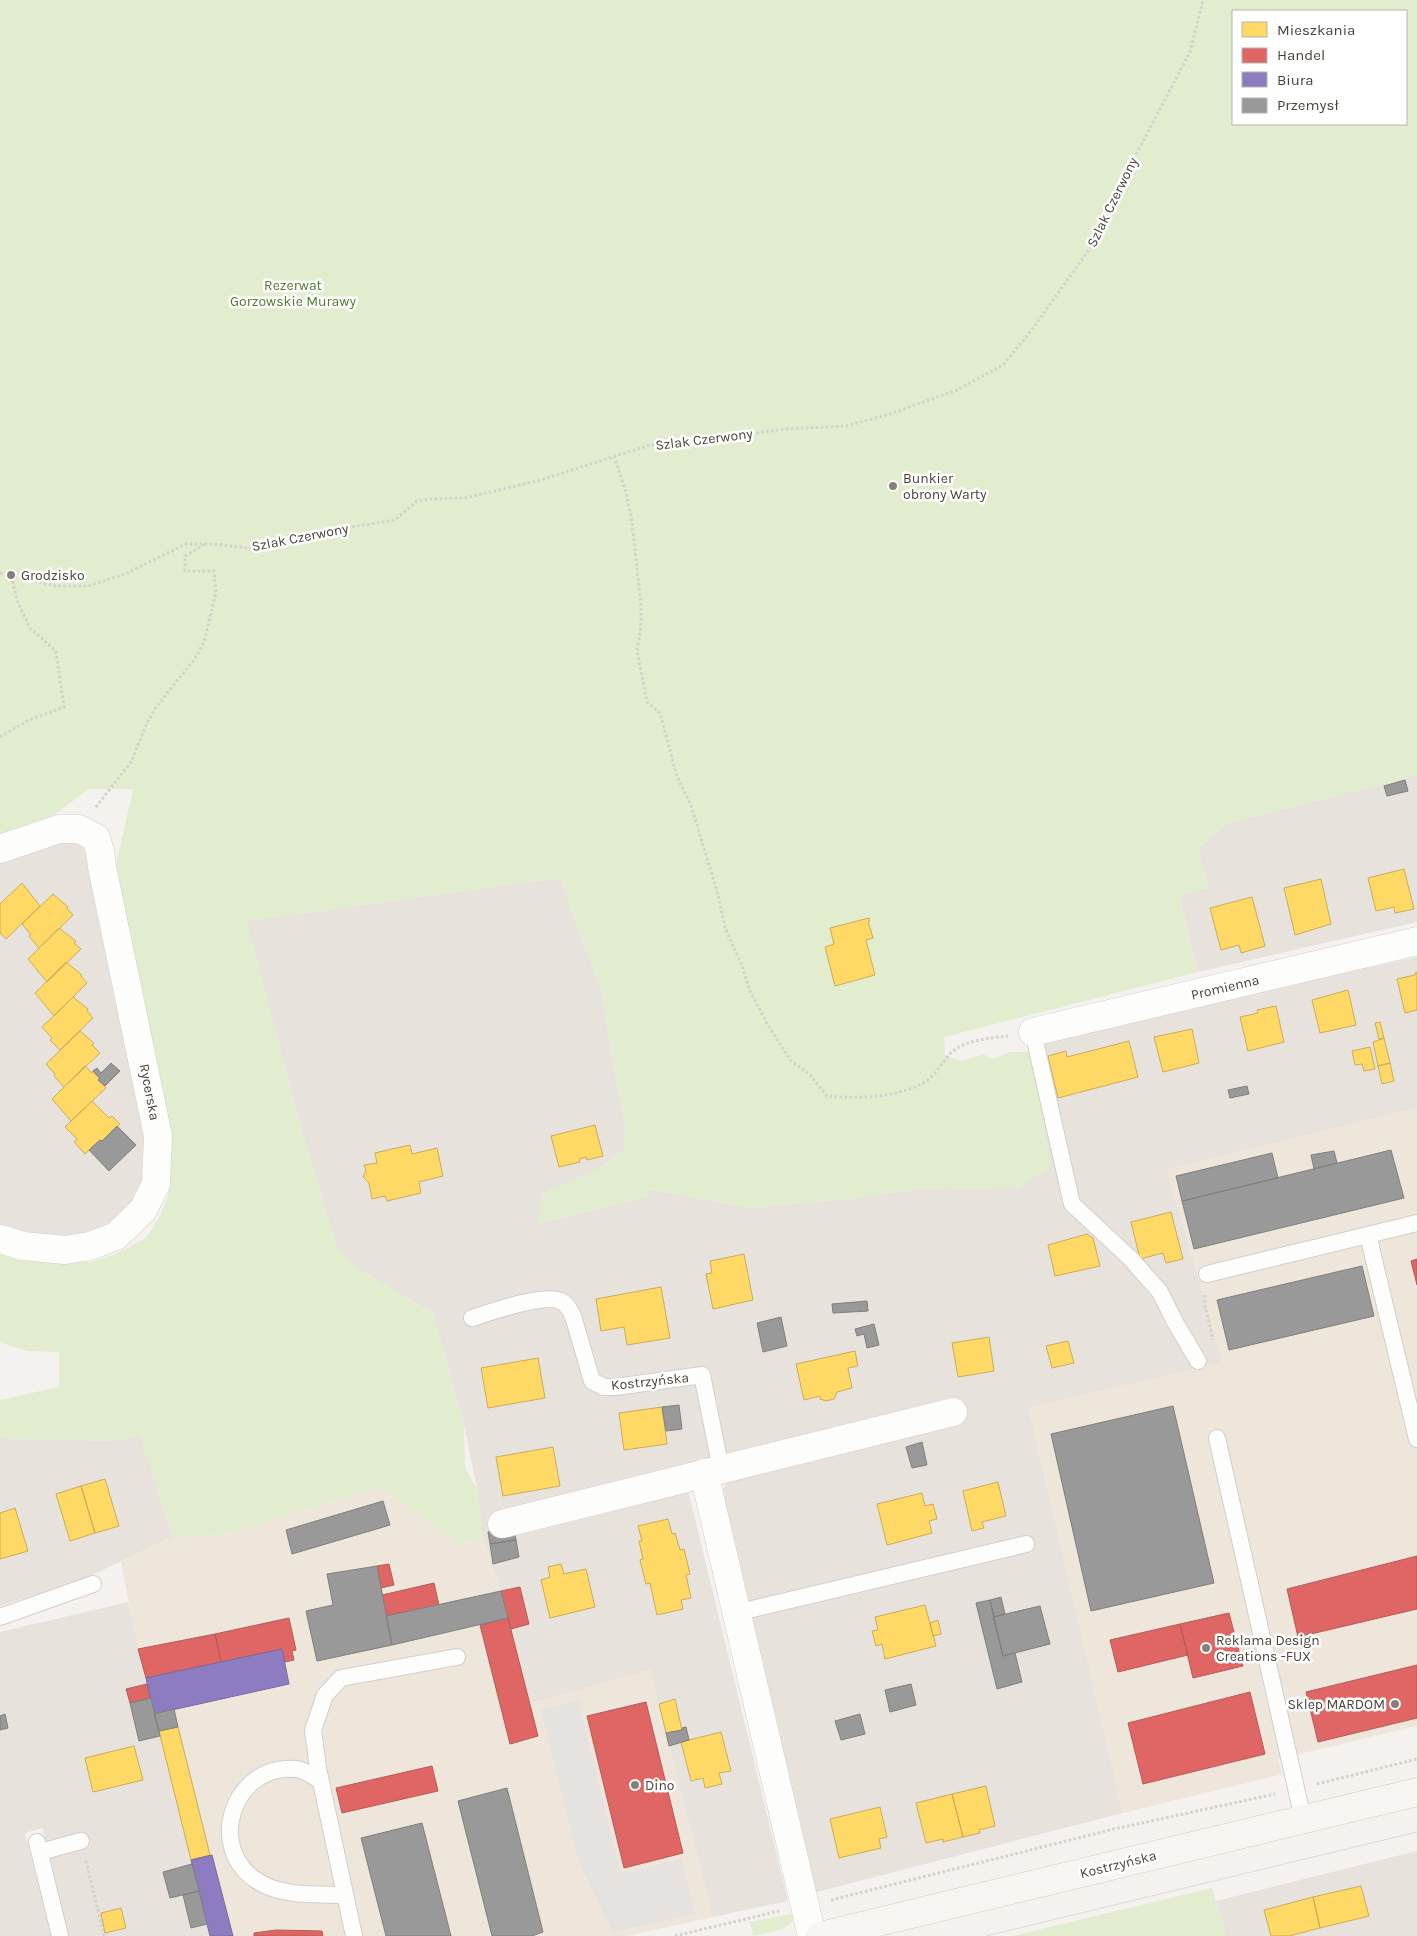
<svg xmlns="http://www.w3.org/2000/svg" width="1417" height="1936" font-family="Karla,sans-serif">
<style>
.residential{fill:#e7e3dc}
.commercial{fill:#eee5db}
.green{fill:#e2edcf;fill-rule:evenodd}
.parking{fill:#e6e2df}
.homes{fill:#ffd966;stroke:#c9ac58}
.shops{fill:#e06666;stroke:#b35c58}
.offices{fill:#8e7cc3;stroke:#7a6b9a}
.industry{fill:#999;stroke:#817f7c}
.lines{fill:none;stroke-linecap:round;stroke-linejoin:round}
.lane-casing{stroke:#d2cfcb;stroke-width:18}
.street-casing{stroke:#d2cfcb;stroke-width:29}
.secondary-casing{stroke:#d2cec5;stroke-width:29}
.path{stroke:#d3d1cc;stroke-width:3;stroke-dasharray:2.5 2.5;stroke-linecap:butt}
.lane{stroke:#fdfdfc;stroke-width:16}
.street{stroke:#fdfdfc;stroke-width:28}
.secondary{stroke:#f7f5f1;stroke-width:28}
.tram{stroke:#dbdbda;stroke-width:1}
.poi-dot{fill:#868078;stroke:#fff;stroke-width:2}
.labels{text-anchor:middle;stroke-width:5;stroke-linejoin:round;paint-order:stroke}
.street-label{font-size:14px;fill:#4a4339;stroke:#fff}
.park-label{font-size:14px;fill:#4e7c2c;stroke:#fff}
.poi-label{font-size:14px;fill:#4a4339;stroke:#fff;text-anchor:start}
</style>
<rect width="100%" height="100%" fill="#f4f1ee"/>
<path class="residential" d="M1417 775V922L1198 972 1179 895 1209 888 1198 849 1225 824Z
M66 837 81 844 90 858 144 1116 147 1166 138 1196 111 1228 66 1241 0 1232V855Z
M560 878 602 993 614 1070 626 1128 624 1150 598 1169 542 1194 540 1223 649 1197 648 1189 750 1208 847 1199 912 1190 948 1188 983 1190 1031 1052 1048 1038 1417 957V1108L1167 1170 1223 1362 1029 1408 1123 1813 809 1894 720 1492 732 1478 688 1490 788 1901 713 1917 650 1670 529 1704 501 1591 483 1537 477 1489 464 1425 433 1313 361 1271 337 1248 302 1131 246 921Z
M140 1435 173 1537 79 1581 0 1606V1438L114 1441Z
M128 1602 210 1936H68L50 1864 43 1828 25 1833 51 1936H0V1632Z
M1417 1851V1936H1226L1216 1901Z"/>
<path class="commercial" d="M1417 1108V1726L1278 1759 1282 1774 1123 1813 1029 1407 1223 1362 1167 1170Z
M380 1487 460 1544 483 1537 501 1591 530 1704 650 1669 713 1917 627 1936H210L138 1649 121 1562 173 1537 222 1535Z"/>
<path class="green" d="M0 0H1417V775L1225 824 1198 849 1209 888 1179 896 1198 972 944 1037 945 1056 963 1061 983 1054 993 1059 1010 1052H1031L1051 1167 1018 1188 983 1190 948 1188 912 1190 847 1199 750 1208 649 1189V1197L538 1223 542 1194 598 1169 624 1150 626 1128 614 1070 602 993 560 878 247 921 302 1131 337 1248 361 1271 433 1313 464 1425 465 1467 477 1489 483 1537 460 1544 380 1487 222 1535 173 1537 139 1435 114 1441 0 1438V1400L59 1387V1352L27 1351 0 1342V1252L53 1262H91L116 1254 146 1238 159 1218 168 1197 164 1095 128 928 113 879 133 789H89L36 828 0 840ZM1233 11H1406V124H1233Z
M1212 1888 1226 1936H1013Z
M796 1913C793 1931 768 1932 753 1936L750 1922Z"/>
<path class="parking" d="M578 1700 621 1874 681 1859 695 1913 613 1932 578 1860 541 1710Z"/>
<path class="homes" d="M1404 869 1414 909 1395 913 1394 907 1376 911 1368 878Z
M1321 879 1331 924 1295 935 1284 888Z
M22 883 40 906 6 939 0 933V904Z
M53 894 68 907 67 908 73 915 39 948 29 936 31 935 22 924Z
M1252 897 1265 946 1241 953 1239 945 1221 950 1210 908Z
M869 918 870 921H868L873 938 866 940 875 975 835 986 825 947 834 944 830 928Z
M59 928 76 941 74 943 81 949 47 982 28 959Z
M66 962 82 975 81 976 87 983 54 1016 35 993Z
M1417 972V1010L1405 1013 1397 979 1415 975V973Z
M1348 990 1356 1025 1320 1033 1312 1000Z
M73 997 88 1009 87 1011 93 1018 60 1050 50 1040 52 1038 42 1027Z
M1276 1006 1284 1042 1248 1051 1240 1017 1258 1013 1257 1010Z
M1380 1022 1384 1038 1379 1039 1375 1023Z
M1192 1029 1199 1063 1163 1072 1154 1037Z
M80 1031 94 1043 92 1045 100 1053 64 1087 54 1076 55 1074 46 1064Z
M1384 1038 1390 1063 1378 1066 1373 1042Z
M1129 1041 1138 1077 1058 1098 1048 1056 1066 1051 1067 1057Z
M1370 1047 1375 1069 1364 1071 1362 1064 1355 1065 1352 1051Z
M1390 1063 1394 1081 1382 1084 1378 1066Z
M85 1066 92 1073 93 1071 106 1088 71 1121 52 1099Z
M92 1101 109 1118 112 1116 120 1124 102 1141 100 1140 85 1154 74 1142 77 1139 65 1127Z
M595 1125 603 1156 587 1160 586 1157 579 1159 580 1162 559 1167 551 1136Z
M410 1145 412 1154 437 1148 443 1176 419 1182 421 1193 387 1201 385 1196 372 1199 369 1183 363 1177 366 1171 364 1165 377 1163 375 1153Z
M1171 1212 1183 1259 1166 1263 1163 1253 1140 1259 1131 1222Z
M1087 1234 1093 1238 1100 1266 1055 1276 1048 1245Z
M744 1254 753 1300 713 1309 706 1274 712 1273 710 1261Z
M661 1287 670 1338 627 1345 624 1327 601 1331 596 1299Z
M989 1337 994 1371 958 1377 952 1343Z
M1068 1341 1074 1363 1052 1368 1046 1346Z
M855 1351 858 1366 848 1368 852 1388 837 1392 834 1399 826 1401 820 1399V1396L804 1400 796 1364Z
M538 1358 545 1398 488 1408 481 1368Z
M662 1407 667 1444 624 1450 619 1413Z
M553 1447 560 1486 503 1496 496 1457Z
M105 1479 119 1526 95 1533 81 1486Z
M998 1482 1006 1516 982 1522 984 1528 972 1531 963 1491Z
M81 1486 95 1533 70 1541 56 1494Z
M922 1493 925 1506 933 1504 937 1519 929 1521 932 1533 887 1545 877 1504Z
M15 1508 28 1551 0 1559V1513Z
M668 1519 672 1534 675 1533 680 1550 684 1549 690 1574 686 1575 691 1598 681 1600 683 1609 657 1615 650 1583 646 1584 640 1560 643 1559 639 1541H642L638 1526Z
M561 1564 564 1574 586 1569 595 1607 550 1618 541 1580 550 1577 548 1567Z
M925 1605 936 1646 885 1659 882 1644 876 1646 872 1631 878 1630 875 1617Z
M938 1620 941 1634 933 1636 930 1623Z
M675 1699 682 1730 666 1733 659 1704Z
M178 1727 210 1855 191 1860 159 1731Z
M721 1732 731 1771 719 1773 722 1784 705 1788 703 1778 691 1781 681 1742Z
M134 1746 143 1780 93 1792 85 1758Z
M986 1786 995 1826 979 1830 980 1833 963 1837 952 1794Z
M952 1794 963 1837 943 1842V1839L926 1843 916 1803Z
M880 1807 887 1837 879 1839 881 1848 839 1858 830 1819Z
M1361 1886 1369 1916 1320 1928 1313 1897Z
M1313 1897 1320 1928 1289 1936H1271L1264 1910Z
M121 1908 126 1928 105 1933 101 1913Z"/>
<path class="shops" d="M1417 1259V1285L1411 1261Z
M1417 1556V1609L1298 1637 1287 1589Z
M389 1564 394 1585 381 1588 377 1566Z
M434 1583 439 1605 386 1616 382 1595Z
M520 1587 529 1624 511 1629 501 1591Z
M1229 1613 1243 1666 1193 1678 1180 1624Z
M289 1618 296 1650 292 1651 294 1660 285 1662 282 1649 221 1662 215 1634Z
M508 1618 538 1736 510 1744 480 1625Z
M1180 1624 1188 1655 1118 1672 1110 1640Z
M215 1634 221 1662 146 1678 138 1649Z
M1417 1665V1718L1318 1742 1306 1692Z
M147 1684 151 1698 130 1703 126 1689Z
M1250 1692 1265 1754 1143 1784 1128 1723Z
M646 1702 683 1853 624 1868 587 1716Z
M432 1766 438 1791 342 1813 336 1788Z
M276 1930 322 1931 323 1936H254V1933Z"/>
<path class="offices" d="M282 1649 289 1684 154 1714 146 1678Z
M212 1855 233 1936H210L191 1860Z"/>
<path class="industry" d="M1405 780 1408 791 1387 796 1384 786Z
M111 1063 120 1071 105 1086 98 1080 100 1078 93 1071 97 1068 101 1073Z
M1247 1086 1249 1094 1230 1098 1228 1090Z
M117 1126 136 1145 109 1171 89 1150 100 1140 102 1141Z
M1391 1150 1404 1198 1194 1249 1182 1201Z
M1334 1151 1337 1163 1314 1169 1311 1155Z
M1272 1153 1278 1178 1182 1201 1176 1176Z
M1362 1266 1374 1316 1229 1350 1217 1300Z
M867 1301 868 1311 833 1313 832 1304Z
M781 1317 787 1346 763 1352 757 1323Z
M874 1324 879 1345 867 1348 864 1334 857 1336 855 1329Z
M679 1405 682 1429 666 1431 662 1407Z
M1173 1406 1214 1583 1091 1611 1051 1434Z
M922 1442 927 1465 912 1468 906 1447Z
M383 1501 390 1525 292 1554 286 1530Z
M514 1528 516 1540 490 1544 488 1532Z
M516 1540 519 1557 493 1564 490 1544Z
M377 1566 392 1645 317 1661 306 1611 333 1605 327 1574Z
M501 1591 508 1618 392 1645 386 1616Z
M1001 1597 1005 1614 994 1617 990 1600Z
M990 1600 1003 1656 1015 1653 1022 1682 997 1689 976 1603Z
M1040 1606 1050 1644 1003 1656 993 1617Z
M911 1684 916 1705 890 1712 885 1690Z
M151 1698 160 1736 139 1741 130 1703Z
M174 1709 178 1727 159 1731 154 1714Z
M5 1714 8 1728 0 1730V1716Z
M860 1714 865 1734 841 1740 835 1721Z
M686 1727 689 1740 669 1746 666 1733 682 1730V1728Z
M507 1788 543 1932 532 1936H492L458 1801Z
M422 1823 451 1936H386L361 1838Z
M192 1864 199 1891 170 1898 163 1872Z
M199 1891 207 1924 191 1928 183 1895Z"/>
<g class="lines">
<defs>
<path id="lane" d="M1033 1032 1072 1204 1131 1259 1160 1292 1175 1322 1198 1361
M1368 1235 1417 1439
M1207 1274 1417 1223
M472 1318C491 1312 544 1293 561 1301 567 1304 570 1310 573 1316L592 1381 604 1387H616L702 1375 721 1469
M1217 1438 1303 1819
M736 1613 1026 1544
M0 1617 93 1584
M320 1780C313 1777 304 1769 296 1769 233 1763 204 1849 259 1882 283 1897 318 1894 345 1895
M37 1842 60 1936
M40 1852 81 1841
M354 1936 318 1768 313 1730 325 1695 341 1678 457 1657"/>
<path id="street" d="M0 849 59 829H79L96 838 100 851 102 867 158 1136 156 1184 143 1210 116 1236 90 1246 65 1250 23 1246 0 1239
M1033 1032 1417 941
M704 1473 812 1936
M502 1524 953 1412"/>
<path id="secondary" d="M820 1936 1417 1792"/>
</defs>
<use href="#lane" class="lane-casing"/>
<use href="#street" class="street-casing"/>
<use href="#secondary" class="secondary-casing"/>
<path class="path" d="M614 456 626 492 632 522 641 606V626L637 651 647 702 660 713 677 777 691 805 718 895 725 928 741 963 750 991 769 1027 791 1061 810 1075 827 1096C856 1099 906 1098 930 1078 938 1071 943 1061 950 1054 963 1040 990 1038 1008 1036
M0 573 56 586H88L125 574 186 544H213L248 548 351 527 395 520 417 501 430 499 465 498 541 480 650 445 687 443 785 429 846 426 890 414 957 390 1003 365 1031 331 1096 240 1132 162 1190 52 1203 0
M0 737 27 721 64 707 56 651 30 628 18 603 11 575
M96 807 131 762 147 723 156 707 194 660 204 642 216 592 214 571H185V556L205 544
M1205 1295C1203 1310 1212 1324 1212 1340
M1317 1784 1417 1759
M86 1861 104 1936
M831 1900 1114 1829 1275 1794
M675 1936 779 1911"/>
<use href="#lane" class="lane"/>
<use href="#street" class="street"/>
<use href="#secondary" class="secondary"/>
<path class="tram" d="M986 1936 1417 1832"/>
</g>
<g class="poi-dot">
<circle cx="893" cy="486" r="5"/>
<circle cx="11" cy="575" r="5"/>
<circle cx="1206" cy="1648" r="5"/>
<circle cx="1395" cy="1704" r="5"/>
<circle cx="635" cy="1785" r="5"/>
</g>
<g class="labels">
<g class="street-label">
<text transform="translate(1112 202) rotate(-64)" y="5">Szlak Czerwony</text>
<text transform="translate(704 439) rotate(-7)" y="5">Szlak Czerwony</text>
<text transform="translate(300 537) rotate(-11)" y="5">Szlak Czerwony</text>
<text transform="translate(1225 987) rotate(-13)" y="5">Promienna</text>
<text transform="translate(150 1092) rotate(79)" y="5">Rycerska</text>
<text transform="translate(650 1381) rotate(-6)" y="5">Kostrzyńska</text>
<text transform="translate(1118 1864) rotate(-14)" y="5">Kostrzyńska</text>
</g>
<g class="park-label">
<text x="293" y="290">Rezerwat<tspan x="293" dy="16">Gorzowskie Murawy</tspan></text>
</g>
<g class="poi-label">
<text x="903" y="483">Bunkier<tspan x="903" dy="16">obrony Warty</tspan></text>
<text x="21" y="580">Grodzisko</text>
<text x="1216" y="1645">Reklama Design<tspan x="1216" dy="16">Creations -FUX</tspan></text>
<text x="1385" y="1709" text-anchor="end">Sklep MARDOM</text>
<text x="645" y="1790">Dino</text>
</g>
</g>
<rect x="1232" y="10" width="175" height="115" fill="#ffffff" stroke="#b7b4b0"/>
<rect x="1242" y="22" width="25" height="15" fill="#ffd966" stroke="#b7b4b0"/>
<text x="1277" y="35" font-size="15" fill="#4a4339">Mieszkania</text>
<rect x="1242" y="48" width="25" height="15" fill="#e06666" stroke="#b7b4b0"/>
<text x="1277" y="60" font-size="15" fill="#4a4339">Handel</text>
<rect x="1242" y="72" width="25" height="15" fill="#8e7cc3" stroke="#b7b4b0"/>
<text x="1277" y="85" font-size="15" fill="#4a4339">Biura</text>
<rect x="1242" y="98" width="25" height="15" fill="#999999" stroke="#b7b4b0"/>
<text x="1277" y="110" font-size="15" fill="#4a4339">Przemysł</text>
</svg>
